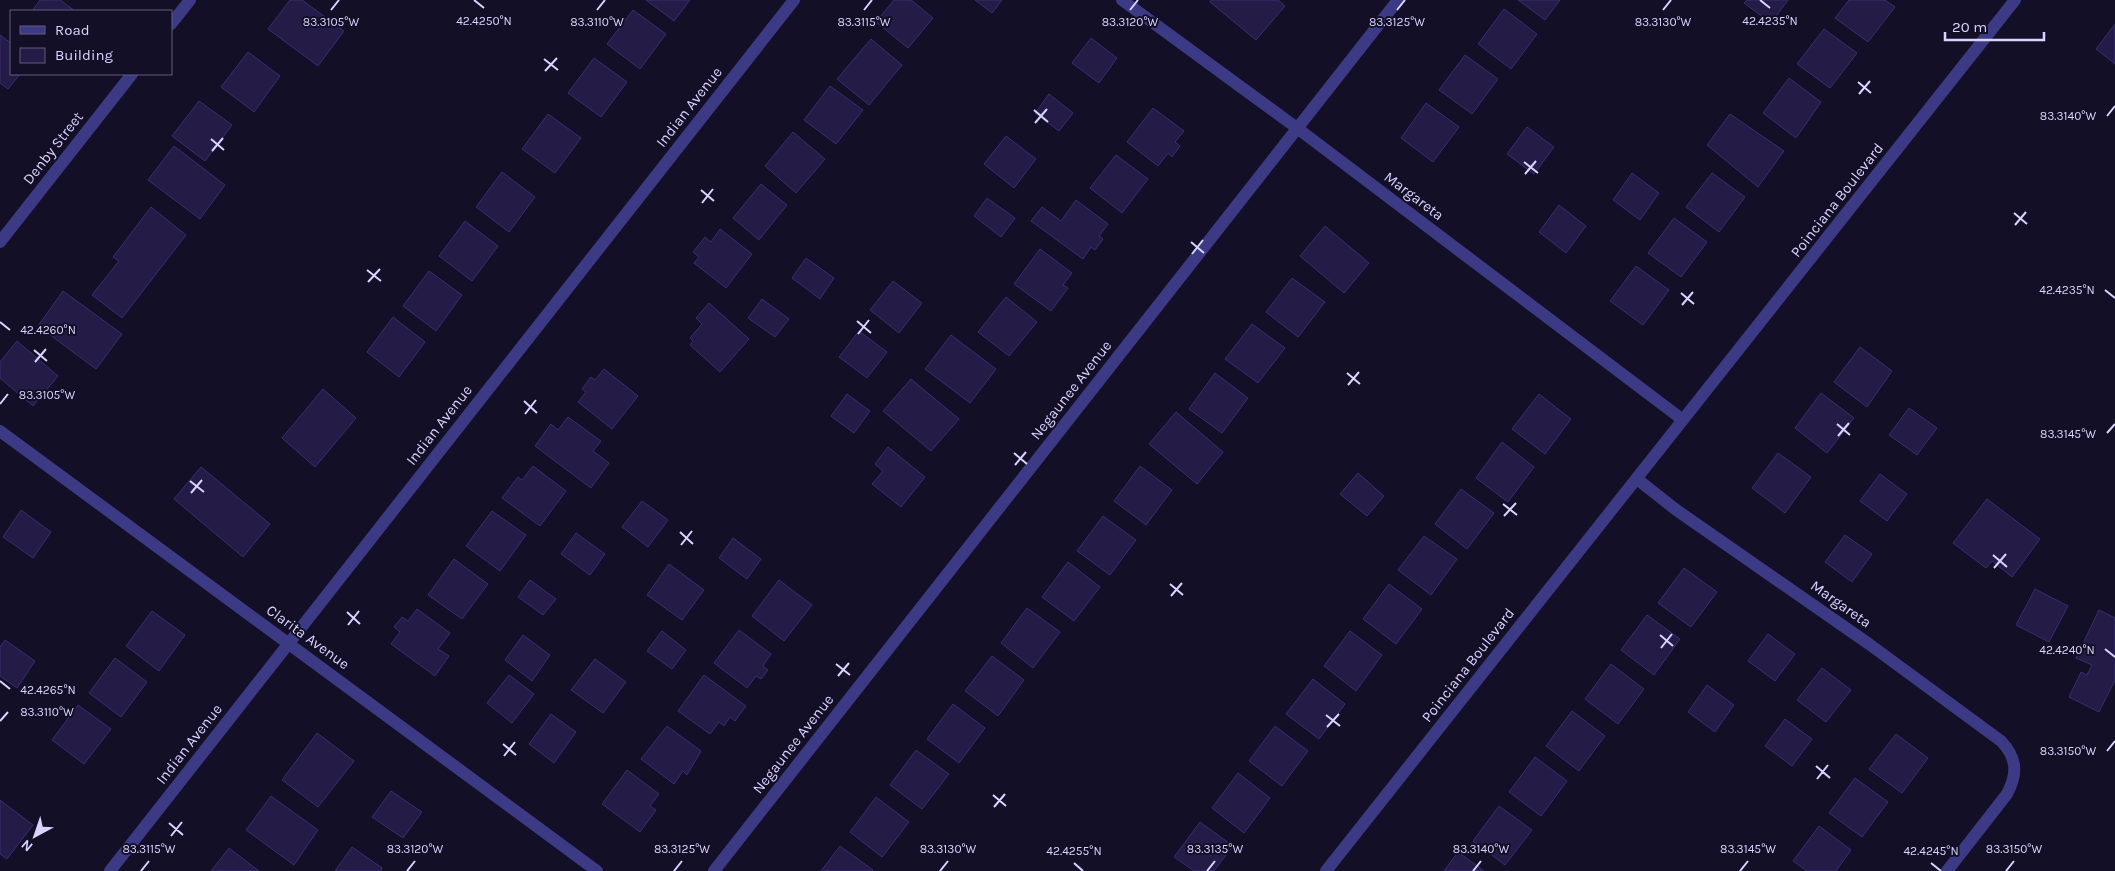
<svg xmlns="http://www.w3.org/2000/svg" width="2115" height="871" font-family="Karla,sans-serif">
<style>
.building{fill:#241b47;stroke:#3b2d73}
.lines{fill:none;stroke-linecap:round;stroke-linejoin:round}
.minor{stroke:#3d3a85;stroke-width:12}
.ticks{fill:none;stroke:#d9d4ff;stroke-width:2}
.labels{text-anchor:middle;stroke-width:4;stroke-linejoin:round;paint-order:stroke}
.street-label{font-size:15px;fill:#d9d4ff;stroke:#130f26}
.ticks-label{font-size:12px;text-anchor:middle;fill:#d9d4ff;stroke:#130f26;stroke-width:4;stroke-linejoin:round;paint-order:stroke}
</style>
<rect width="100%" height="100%" fill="#130f26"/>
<path class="building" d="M40 0H60L75 11H32Z
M290 0H302L344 31 318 66 268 29Z
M646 0H690L674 21Z
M894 0H911L933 18 908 48 876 22Z
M975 0H1002L992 13Z
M1211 0H1278L1285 6 1256 40 1210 2Z
M1518 0H1560L1545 20Z
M1747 0H1788L1771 23 1744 3Z
M1849 0H1885L1895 7 1868 42 1835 18Z
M1504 9 1537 34 1511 69 1478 44Z
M633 10 666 34 640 69 607 44Z
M2115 24V64L2096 49Z
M1824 29 1857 53 1830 88 1797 64Z
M0 35 11 43V74H20L8 89 0 83Z
M1091 38 1117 58 1099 83 1072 63Z
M871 39 902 65 869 105 837 79Z
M248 52 280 76 254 112 221 87Z
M1465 55 1498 79 1472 114 1439 90Z
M594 58 627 82 601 117 568 93Z
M1789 78 1821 102 1796 138 1763 113Z
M830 86 863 110 836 144 804 120Z
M1049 94 1073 113 1059 131 1035 113Z
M199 101 232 125 205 161 172 136Z
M1426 103 1459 127 1433 162 1401 138Z
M1153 108 1184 131 1175 142 1180 146 1172 157 1168 153 1158 166 1127 142Z
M548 114 581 138 555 173 522 149Z
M1730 114 1784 151 1758 187 1707 145Z
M1527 127 1554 147 1534 174 1507 154Z
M793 132 825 159 796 193 765 166Z
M1006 136 1036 159 1014 188 984 164Z
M174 146 225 185 200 219 148 180Z
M1116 155 1148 179 1122 213 1090 188Z
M502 172 535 197 509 232 476 207Z
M1632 173 1659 193 1640 220 1613 200Z
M1712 173 1745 197 1719 232 1686 207Z
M761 184 787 205 759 240 733 218Z
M987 198 1015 218 1001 237 974 216Z
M1076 200 1108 224 1099 236 1103 239 1095 250 1091 247 1083 259 1031 221 1042 207 1061 221Z
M1559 205 1586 226 1566 253 1539 232Z
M151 207 186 235 122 318 92 295 119 261 113 257Z
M1674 218 1707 242 1681 277 1648 253Z
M465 221 498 246 472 281 439 256Z
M1325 226 1369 263 1344 293 1300 256Z
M720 229 752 254 726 288 694 263 699 257 693 252 705 237 711 242Z
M1040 249 1072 273 1063 285 1068 288 1051 311 1014 284Z
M806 258 834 278 820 299 792 278Z
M1636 266 1669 290 1643 325 1610 301Z
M429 271 462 295 436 331 403 306Z
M1292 278 1325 302 1298 337 1266 312Z
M893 281 922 303 899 333 870 310Z
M63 291 122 334 96 369 38 326Z
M1006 297 1037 322 1009 356 978 332Z
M762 299 789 319 775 337 748 318Z
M709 303 749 339 720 372 690 345 693 341 690 338 702 324 696 318Z
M393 317 425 342 399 377 367 352Z
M1252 324 1285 348 1258 383 1225 359Z
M859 331 887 352 867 378 839 357Z
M951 335 996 369 970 403 925 369Z
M17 341 58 376 33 406 0 378V362Z
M1860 347 1892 371 1867 407 1834 382Z
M604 369 638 396 612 429 578 402 586 392 582 389 591 377 595 380Z
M1215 373 1248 398 1222 433 1189 409Z
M911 379 959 419 931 451 883 411Z
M323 389 356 418 315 467 282 438Z
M1821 393 1854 418 1827 453 1795 428Z
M847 394 870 411 854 433 831 416Z
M1539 394 1571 419 1545 454 1512 429Z
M1909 408 1937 428 1917 455 1889 435Z
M1176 412 1223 452 1197 484 1149 444Z
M568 417 601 441 593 451 609 463 591 488 535 446 551 424 558 430Z
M1502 442 1534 467 1508 502 1476 478Z
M888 447 925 477 901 507 872 484 883 471 875 464Z
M1778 453 1811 477 1785 513 1752 488Z
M533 466 566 491 540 526 502 498 518 477 522 480Z
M1140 466 1172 490 1146 525 1114 501Z
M201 467 270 524 243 557 174 499Z
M1358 473 1384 496 1367 516 1340 494Z
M1880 474 1907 494 1887 521 1860 501Z
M1461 489 1494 513 1467 549 1435 524Z
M1987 499 2040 539 2012 577 1992 561 1986 568 1953 543Z
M642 501 668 520 648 547 622 527Z
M21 510 51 532 33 558 3 537Z
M492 511 526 535 500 571 466 546Z
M1103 516 1136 540 1110 575 1077 551Z
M576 533 605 554 590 575 561 554Z
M1845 535 1872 554 1852 582 1825 562Z
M1424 536 1457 559 1431 595 1398 570Z
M733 538 761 559 747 579 719 558Z
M454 559 488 584 462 619 428 595Z
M1068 562 1100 587 1074 621 1042 597Z
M669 564 704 590 682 620 647 595Z
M1684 568 1717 592 1691 627 1658 603Z
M530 580 556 599 543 615 518 597Z
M779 580 812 605 784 641 752 616Z
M1389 584 1422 609 1396 644 1363 619Z
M2035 589 2068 606 2049 642 2016 625Z
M1027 608 1060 632 1033 668 1001 643Z
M417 609 450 633 438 649 449 656 435 676 391 644 400 632 394 627 402 617 408 621Z
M2099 610 2115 618V680L2099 712 2069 697 2081 672 2087 675 2092 665 2076 658Z
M152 611 185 635 159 671 126 646Z
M1647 615 1680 639 1654 675 1621 650Z
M739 630 771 654 763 666 768 670 761 679 756 676 747 688 714 663Z
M662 631 686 650 672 669 647 651Z
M1350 631 1382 655 1356 691 1324 666Z
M1768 634 1795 654 1775 681 1748 661Z
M523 635 550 655 532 681 505 660Z
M5 640 35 661 17 688 0 676V647Z
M992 656 1024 680 998 716 965 691Z
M115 658 147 682 121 717 89 693Z
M595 659 626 682 603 713 571 690Z
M1611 664 1644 689 1618 724 1585 699Z
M1822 668 1851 690 1826 722 1797 700Z
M509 675 534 694 512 723 487 703Z
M704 675 746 706 735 721 730 717 724 726 719 722 710 734 678 711Z
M1313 679 1345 704 1319 739 1286 714Z
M1707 685 1734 705 1715 732 1688 712Z
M953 704 985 728 959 763 927 739Z
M78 705 111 729 84 764 52 740Z
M1572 711 1605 736 1579 771 1546 746Z
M551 714 576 732 554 763 529 744Z
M1785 719 1812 739 1792 766 1765 746Z
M667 726 701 751 687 775 683 771 674 784 641 759Z
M1275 726 1308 751 1282 786 1249 761Z
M317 733 354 761 318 807 282 780Z
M1896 734 1928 758 1902 793 1869 769Z
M916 750 949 774 922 809 890 785Z
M1535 757 1567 781 1541 816 1509 792Z
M627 770 659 794 650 806 656 810 640 832 602 804Z
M1238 773 1270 798 1244 833 1212 808Z
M1855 778 1888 802 1862 837 1829 813Z
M391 791 422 812 403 838 372 817Z
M271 796 318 830 294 865 246 830Z
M876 797 909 822 882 857 850 832Z
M0 800 33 825 7 859 0 854Z
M1499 806 1532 830 1505 865 1473 841Z
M1200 822 1233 846 1214 871H1194L1174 857Z
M1819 826 1851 850 1836 871H1807L1793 861Z
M840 846 873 870 872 871H821Z
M352 847 382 868 381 871H335Z
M229 848 259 871H211Z
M1458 852 1484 871H1444Z"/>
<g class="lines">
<path class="minor" d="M1122 0 1297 128 1683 420
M171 24 190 0
M0 242 132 74
M0 431 597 871
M1637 479 1675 509 1869 644 2001 741C2017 758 2018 773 2007 794L1947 871
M110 871 794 0
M714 871 1398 0
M1326 871 2015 0"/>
</g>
<path class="ticks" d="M474 0 484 8M1760 0 1770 8M331 10 339 0M597 10 605 0M864 10 872 0M1130 10 1138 0M1397 10 1405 0M1663 10 1671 0M544 59 558 70M545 71 557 58M1858 82 1871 93M1859 94 1870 81M1034 110 1048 122M2107 116 2115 106M1035 123 1047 109M211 139 224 150M212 151 223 138M1524 162 1538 173M1525 174 1536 161M701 190 714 201M702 203 713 189M2014 213 2027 224M2015 225 2026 212M1191 242 1204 253M1192 254 1203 240M367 270 381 281M368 282 380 269M2105 290 2115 298M1681 293 1694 304M1682 305 1693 292M857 321 871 333M0 322 10 330M858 334 869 320M34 350 47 361M35 362 46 349M1347 373 1360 384M1348 385 1359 372M524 401 537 413M0 404 8 394M525 414 536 400M1837 424 1850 435M2107 433 2115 424M1838 436 1849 423M1014 453 1027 464M1015 465 1026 452M190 481 204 492M191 493 202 480M1503 504 1517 515M1504 516 1516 503M680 532 693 544M681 545 692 531M1993 555 2007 567M1994 568 2006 554M1170 584 1183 595M1171 596 1182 583M347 612 360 624M348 625 359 611M1660 635 1673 646M1661 648 1672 634M2105 649 2115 657M836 664 850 675M838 676 849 663M0 681 10 689M1326 715 1340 726M0 721 8 712M1327 727 1339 714M503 744 516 755M2107 751 2115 741M504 756 515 742M1816 766 1830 778M1817 779 1828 765M993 795 1006 806M994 807 1005 794M169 823 183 835M171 836 182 822M1074 863 1083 871M1931 863 1941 871M141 871 149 861M407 871 415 861M674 871 682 861M940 871 948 861M1207 871 1215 861M1473 871 1481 861M1740 871 1748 861M2006 871 2014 861"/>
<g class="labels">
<g class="street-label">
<text transform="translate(689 107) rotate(-52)" y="5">Indian Avenue</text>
<text transform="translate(53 148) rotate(-52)" y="5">Denby Street</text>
<text transform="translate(1414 196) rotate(37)" y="5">Margareta</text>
<text transform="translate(1837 200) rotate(-52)" y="5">Poinciana Boulevard</text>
<text transform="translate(1071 390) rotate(-52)" y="5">Negaunee Avenue</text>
<text transform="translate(439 425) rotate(-52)" y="5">Indian Avenue</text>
<text transform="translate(1841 604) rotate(35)" y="5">Margareta</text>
<text transform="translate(308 637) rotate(36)" y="5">Clarita Avenue</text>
<text transform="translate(1468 665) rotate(-52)" y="5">Poinciana Boulevard</text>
<text transform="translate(189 744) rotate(-52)" y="5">Indian Avenue</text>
<text transform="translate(793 744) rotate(-52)" y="5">Negaunee Avenue</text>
</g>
</g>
<g class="ticks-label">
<text x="484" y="25">42.4250°N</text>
<text x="1770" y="25">42.4235°N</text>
<text x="331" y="26">83.3105°W</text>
<text x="597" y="26">83.3110°W</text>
<text x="864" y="26">83.3115°W</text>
<text x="1130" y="26">83.3120°W</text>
<text x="1397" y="26">83.3125°W</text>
<text x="1663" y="26">83.3130°W</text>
<text x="2068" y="120">83.3140°W</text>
<text x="2067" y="294">42.4235°N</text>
<text x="48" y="334">42.4260°N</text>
<text x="47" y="399">83.3105°W</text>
<text x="2068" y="438">83.3145°W</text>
<text x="2067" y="654">42.4240°N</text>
<text x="48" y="694">42.4265°N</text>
<text x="47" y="716">83.3110°W</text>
<text x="2068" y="755">83.3150°W</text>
<text x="149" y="853">83.3115°W</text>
<text x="415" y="853">83.3120°W</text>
<text x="682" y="853">83.3125°W</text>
<text x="948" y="853">83.3130°W</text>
<text x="1215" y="853">83.3135°W</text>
<text x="1481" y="853">83.3140°W</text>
<text x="1748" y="853">83.3145°W</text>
<text x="2014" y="853">83.3150°W</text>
<text x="1074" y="855">42.4255°N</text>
<text x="1931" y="855">42.4245°N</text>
</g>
<rect x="10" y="10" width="162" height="65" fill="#130f26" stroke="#625e7d"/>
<rect x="20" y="26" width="25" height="8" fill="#3d3a85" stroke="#625e7d"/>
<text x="55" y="35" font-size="15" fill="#d9d4ff">Road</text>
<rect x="20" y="48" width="25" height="15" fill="#241b47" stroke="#625e7d"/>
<text x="55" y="60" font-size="15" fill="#d9d4ff">Building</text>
<g transform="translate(35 836) rotate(220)" stroke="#130f26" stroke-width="4" paint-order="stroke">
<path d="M0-4L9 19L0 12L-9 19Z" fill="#d9d4ff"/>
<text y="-8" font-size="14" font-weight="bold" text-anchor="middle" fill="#d9d4ff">N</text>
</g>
<path d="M1945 32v8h99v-8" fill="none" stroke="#d9d4ff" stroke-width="2.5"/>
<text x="1952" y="32" font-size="15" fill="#d9d4ff" stroke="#130f26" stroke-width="4" paint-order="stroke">20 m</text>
</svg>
